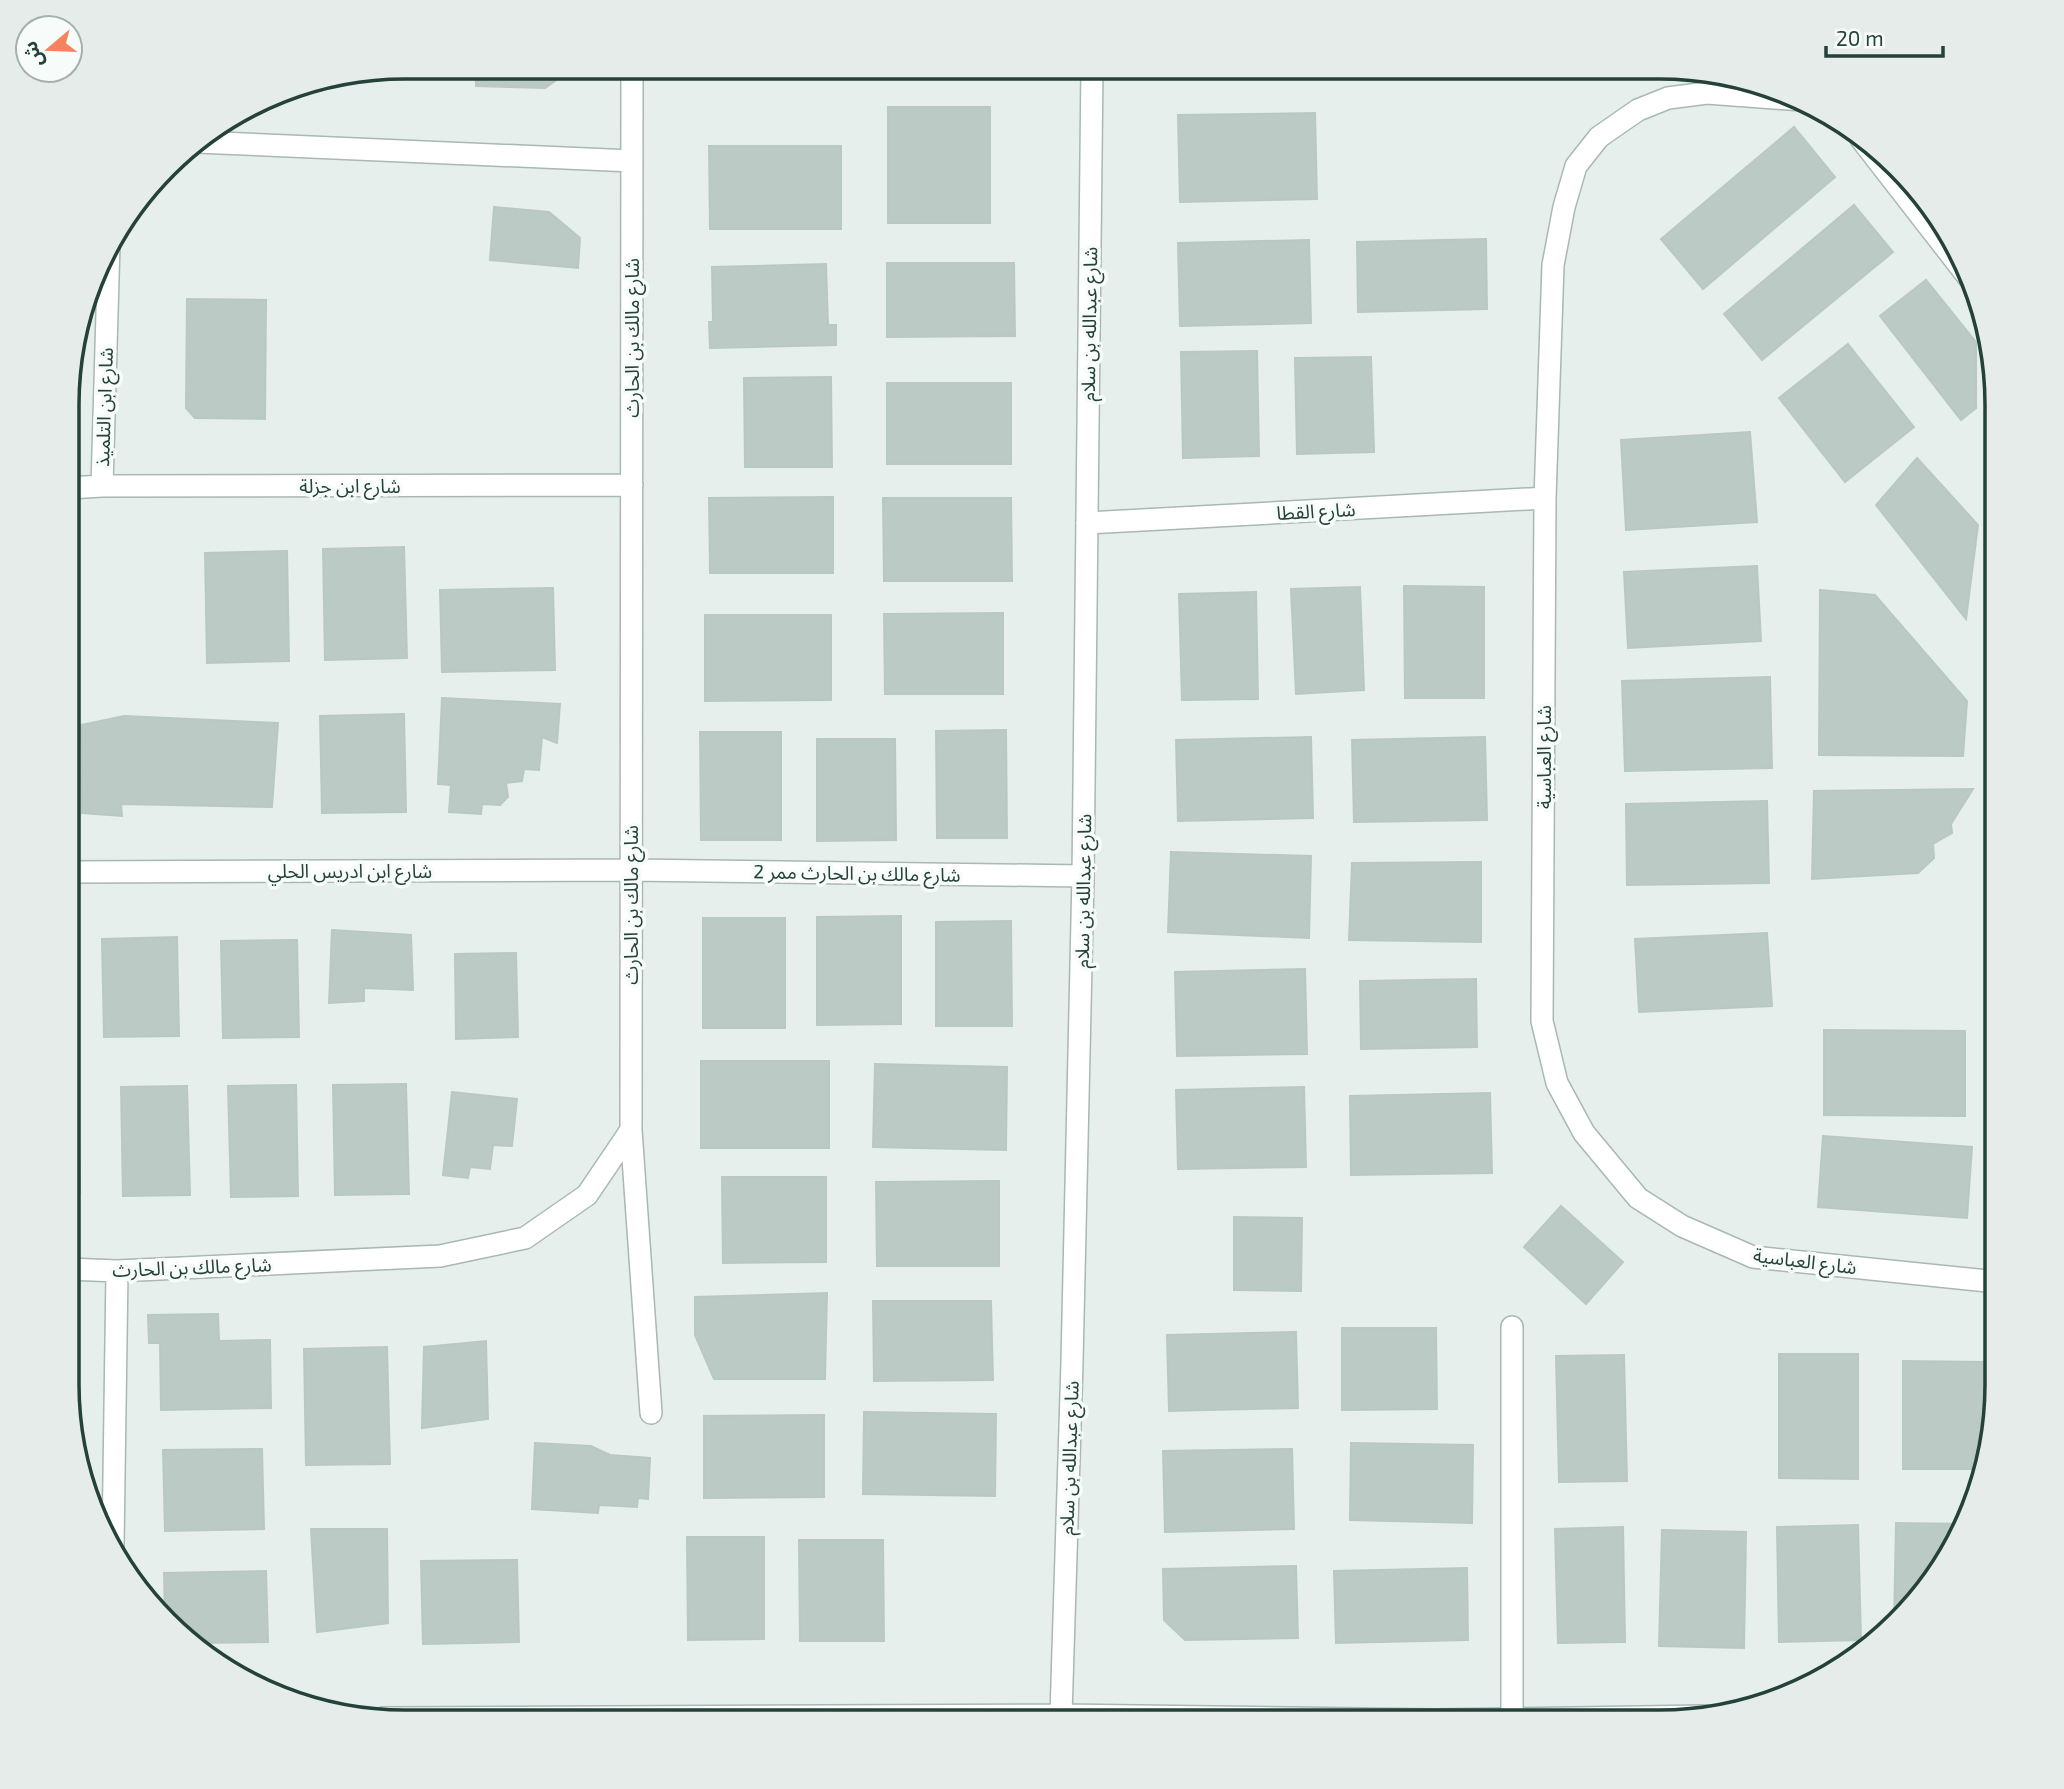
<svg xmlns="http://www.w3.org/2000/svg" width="2064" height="1789" font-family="'Exo 2','Noto Sans Arabic',sans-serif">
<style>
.building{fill:#bbcac4;stroke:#b8c9c2;stroke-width:2}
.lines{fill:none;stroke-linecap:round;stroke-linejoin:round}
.minor-casing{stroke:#a8b8b2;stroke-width:24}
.tertiary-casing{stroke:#a8b8b2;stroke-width:24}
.minor{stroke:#fff;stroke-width:21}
.tertiary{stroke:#fff;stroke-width:21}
.labels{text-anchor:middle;stroke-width:7;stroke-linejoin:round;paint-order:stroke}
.street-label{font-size:19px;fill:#24423a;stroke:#f7fbf9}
.rim{fill:none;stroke:#24423a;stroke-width:3.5}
</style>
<rect width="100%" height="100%" fill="#e6efeb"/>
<path class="building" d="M405 66 443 67V77L364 79V73Z
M476 67H565V74L545 88 476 86Z
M888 107H990V223H888Z
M1315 113 1317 199 1180 202 1178 115Z
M1794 127 1835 177 1703 289 1661 239Z
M709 146H841V229H710Z
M1854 205 1893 252 1762 360 1724 314Z
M494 207 549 212 580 238 578 268 490 260Z
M1486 239 1487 309 1358 312 1357 242Z
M1309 240 1311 323 1180 326 1178 243Z
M887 263H1014L1015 336 887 337Z
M826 264 828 325H836V345L710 348 709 322H713L712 267Z
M1926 280 1976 342V408L1961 420 1880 316Z
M187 299 266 300 265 419 195 418 186 408Z
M1848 344 1914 427 1845 482 1779 398Z
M1257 351 1259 456 1183 458 1181 352Z
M1371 357 1374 452 1297 454 1295 358Z
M831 377 832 467H745L744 378Z
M887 383H1011V464H887Z
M1750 432 1757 522 1626 530 1621 440Z
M1917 458 1978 525 1966 619 1876 505Z
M833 497V573H710L709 498Z
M883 498H1011L1012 581H884Z
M404 547 407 658 325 660 323 549Z
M287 551 289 661 207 663 205 553Z
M1757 566 1761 641 1628 648 1624 572Z
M1404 586 1484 587V698H1405Z
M1360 587 1364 690 1296 694 1291 589Z
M553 588 555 670 442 672 440 590Z
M1820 590 1875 595 1967 701 1963 756 1819 755Z
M1256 592 1258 699 1182 700 1179 594Z
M1003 613V694H885L884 614Z
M705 615H831V700L705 701Z
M1770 677 1772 768 1625 771 1622 681Z
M442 698 560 704 557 743 542 737 539 770 524 769 522 781 506 783 508 797 500 805 482 804 481 814 449 812 451 785 438 784Z
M404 714 406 812 322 813 320 716Z
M124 716 278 723 272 807 121 804 122 816 82 813 81 725Z
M1006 730 1007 838H937L936 731Z
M700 732H781V840H701Z
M1311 737 1313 818 1178 821 1176 740Z
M1485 737 1487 820 1354 822 1352 740Z
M817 739H895L896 840 817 841Z
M1973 789 1951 824 1952 833 1933 844 1934 858 1918 873 1812 879 1814 791Z
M1767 801 1769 883 1627 885 1626 804Z
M1171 852 1311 856 1309 938 1168 932Z
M1481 862V942L1349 940 1352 863Z
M901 916V1024L817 1025V917Z
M703 918H785V1028H703Z
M1011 921 1012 1026H936V922Z
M332 930 411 935 413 990 364 988V1001L329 1003Z
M1767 933 1772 1006 1639 1012 1635 939Z
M177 937 179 1036 104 1037 102 939Z
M297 940 299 1037 223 1038 221 941Z
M516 953 518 1037 456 1039 455 954Z
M1305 969 1307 1054 1177 1056 1175 972Z
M1476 979 1477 1047 1361 1049 1360 981Z
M1824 1030 1965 1031V1116L1824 1115Z
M701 1061H829V1148H701Z
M875 1064 1007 1067 1006 1150 873 1147Z
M78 1084 80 1193H68V1085Z
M406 1084 409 1194 335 1195 333 1085Z
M296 1085 298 1196 231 1197 228 1086Z
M187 1086 190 1195 123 1196 121 1087Z
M1304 1087 1306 1167 1178 1169 1176 1090Z
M452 1092 517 1099 512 1146 493 1145 490 1169 470 1167 468 1178 443 1175Z
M1490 1093 1492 1173 1351 1175 1350 1096Z
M1823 1136 1972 1147 1967 1218 1818 1207Z
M722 1177H826V1262L723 1263Z
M999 1181V1266H877L876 1182Z
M1561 1206 1623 1262 1586 1304 1524 1247Z
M1234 1217 1302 1218 1301 1291 1234 1290Z
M827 1293 825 1379H714L695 1335V1297Z
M873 1301H991L993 1380 874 1381Z
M218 1314 219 1341 270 1340 271 1408 161 1410 160 1343H149L148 1315Z
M1342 1328H1436L1437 1409 1342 1410Z
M67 1330H74L79 1409 68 1410 67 1406Z
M1296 1332 1298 1408 1169 1411 1167 1335Z
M486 1341 488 1419 422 1428 424 1347Z
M387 1347 390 1464 306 1465 304 1349Z
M1779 1354H1858V1479L1779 1478Z
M1624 1355 1627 1481 1559 1482 1556 1356Z
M1903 1361 1984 1362V1450L1980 1469H1903Z
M864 1412 996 1414 995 1496 863 1494Z
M824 1415V1497L704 1498V1416Z
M535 1443 591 1446 610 1455 650 1458 648 1499 638 1498 637 1507 599 1505 598 1513 532 1509Z
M1351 1443 1473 1445 1472 1523 1350 1520Z
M262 1449 264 1529 165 1531 163 1450Z
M1292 1449 1294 1529 1165 1532 1163 1451Z
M1896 1523 1964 1524 1898 1624 1894 1626Z
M1858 1525 1861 1640 1779 1642 1777 1527Z
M1623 1527 1625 1642 1558 1643 1555 1529Z
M311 1529H387L388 1623 317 1632Z
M1662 1530 1746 1532 1744 1648 1659 1646Z
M687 1537H764V1639L688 1640Z
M799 1540H883L884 1641H800Z
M517 1560 519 1642 423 1644 421 1561Z
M1296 1566 1298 1638 1185 1640 1164 1620 1163 1569Z
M1467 1568 1468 1640 1336 1643 1334 1571Z
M266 1571 268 1642 195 1643 165 1623 164 1573Z"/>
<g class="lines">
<defs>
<path id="minor" d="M1802 100 1707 93 1668 98 1638 110 1599 137 1576 166 1564 207 1553 265 1545 498 1542 1021 1557 1083 1584 1133 1638 1198 1682 1226 1753 1257 1997 1282
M1861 139 1969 278
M197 142 632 161
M102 486 109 244
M69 488 102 486 632 485
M1087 523 1545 498
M68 872 631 870 1083 876
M631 1130 651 1413
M68 1269 117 1271 440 1256 525 1238 587 1195 631 1130 632 67
M113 1545 117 1271
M1512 1718V1327"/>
<path id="tertiary" d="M1061 1715 1072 1362 1083 876 1092 67
M383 1718 1061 1715 1434 1720 1706 1716"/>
</defs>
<use href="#minor" class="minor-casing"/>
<use href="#tertiary" class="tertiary-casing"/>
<use href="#minor" class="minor"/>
<use href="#tertiary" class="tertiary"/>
</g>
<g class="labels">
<g class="street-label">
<text transform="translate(1089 324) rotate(-89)" y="7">شارع عبدالله بن سلام</text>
<text transform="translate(632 338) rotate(-90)" y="7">شارع مالك بن الحارث</text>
<text transform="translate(104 407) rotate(-88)" y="7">شارع ابن التلميذ</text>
<text x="350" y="493">شارع ابن جزلة</text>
<text transform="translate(1316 511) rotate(-3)" y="7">شارع القطا</text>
<text transform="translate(1544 757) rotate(-90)" y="7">شارع العباسية</text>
<text x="350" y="878">شارع ابن ادريس الحلي</text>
<text transform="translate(857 873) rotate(1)" y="7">شارع مالك بن الحارث ممر 2</text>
<text transform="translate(1083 891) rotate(-89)" y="7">شارع عبدالله بن سلام</text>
<text transform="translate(631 905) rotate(-90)" y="7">شارع مالك بن الحارث</text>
<text transform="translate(1805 1261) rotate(7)" y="7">شارع العباسية</text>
<text transform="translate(192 1267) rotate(-2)" y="7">شارع مالك بن الحارث</text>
<text transform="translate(1069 1458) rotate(-88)" y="7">شارع عبدالله بن سلام</text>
</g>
</g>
<path d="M0 0H2064V1789H0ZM405 79H1659A326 326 0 0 1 1985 405V1384A326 326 0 0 1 1659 1710H405A326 326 0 0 1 79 1384V405A326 326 0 0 1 405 79Z" fill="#e6ecea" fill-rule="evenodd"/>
<path class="rim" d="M405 79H1659A326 326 0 0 1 1985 405V1384A326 326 0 0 1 1659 1710H405A326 326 0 0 1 79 1384V405A326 326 0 0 1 405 79Z"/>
<g transform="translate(49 49) rotate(251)"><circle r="33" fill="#f7fbf9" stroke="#a3b1ad" stroke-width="2"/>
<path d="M0-5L12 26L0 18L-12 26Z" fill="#f4845f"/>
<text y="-10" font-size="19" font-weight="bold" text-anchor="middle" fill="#24423a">ش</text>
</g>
<path d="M1826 46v10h117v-10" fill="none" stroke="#24423a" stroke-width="3.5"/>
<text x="1836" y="46" font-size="21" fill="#24423a" stroke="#f7fbf9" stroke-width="5" paint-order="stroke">20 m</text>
</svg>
